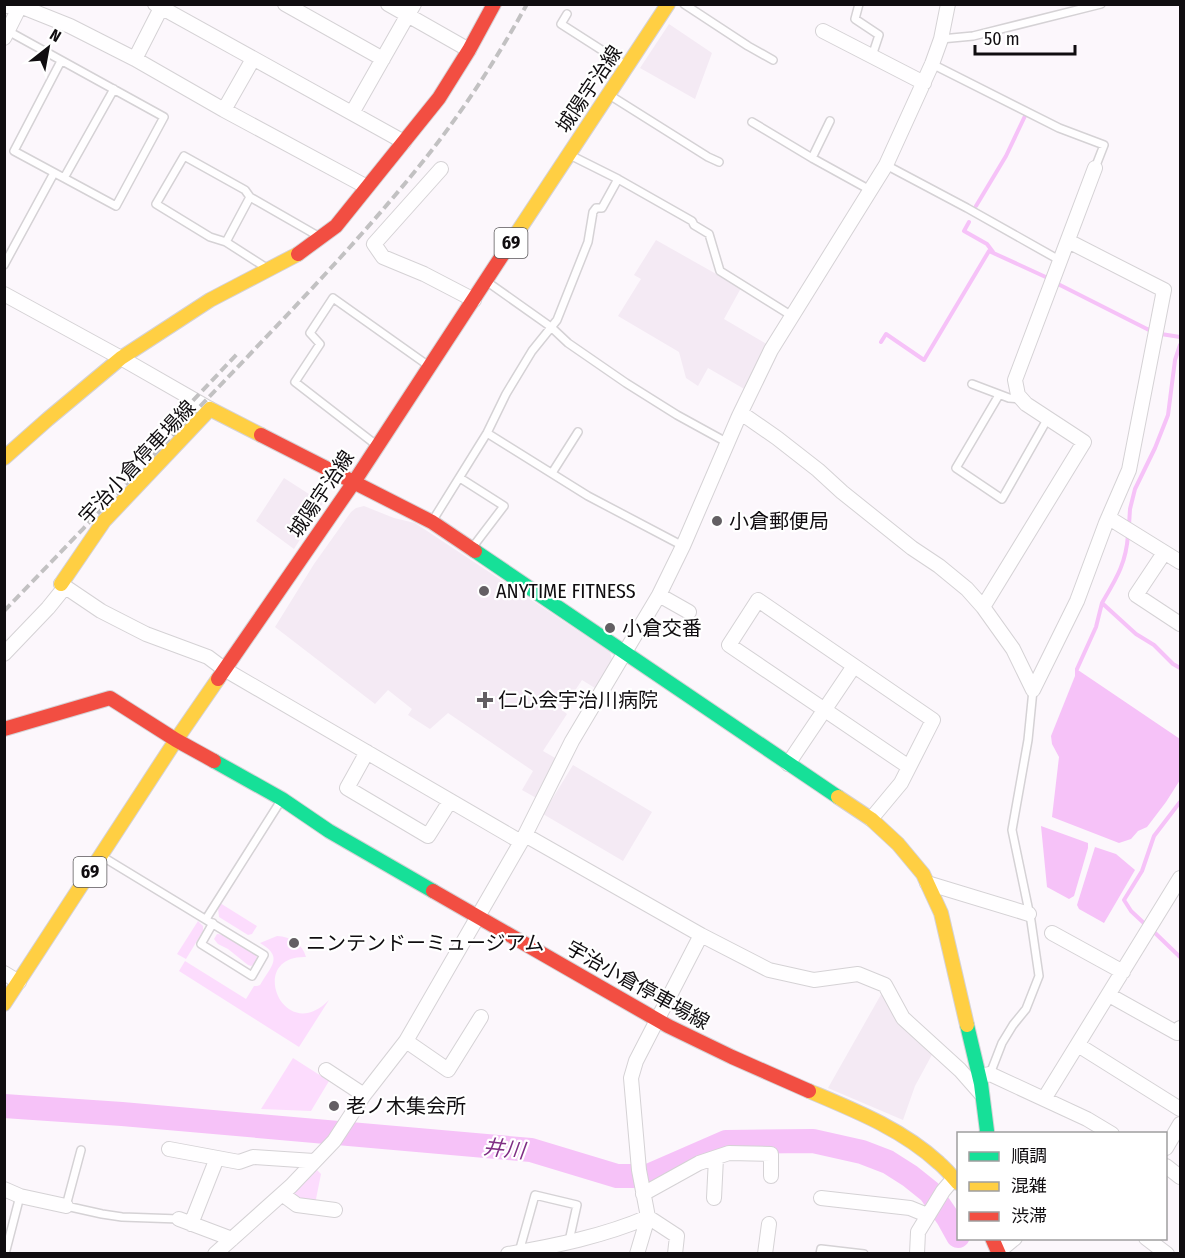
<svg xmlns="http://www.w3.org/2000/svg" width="1185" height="1258" font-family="'Fira Sans Condensed','Noto Sans JP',sans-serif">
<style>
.built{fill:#f4eaf4}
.green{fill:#fcdcfd}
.water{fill:#f6c2f8}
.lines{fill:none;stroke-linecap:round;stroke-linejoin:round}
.stream{stroke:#f6c2f8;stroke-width:4}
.river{stroke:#f6c2f8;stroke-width:24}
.lane-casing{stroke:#d5d2d5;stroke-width:10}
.street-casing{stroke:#d5d2d5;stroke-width:16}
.fast-casing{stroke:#d5d2d5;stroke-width:16}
.slow-casing{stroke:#d5d2d5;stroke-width:16}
.jam-casing{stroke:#d5d2d5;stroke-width:16}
.lane{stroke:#fffeff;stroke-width:7}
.street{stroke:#fffeff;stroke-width:14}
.fast{stroke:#16e098;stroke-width:14}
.slow{stroke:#ffcf43;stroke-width:14}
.jam{stroke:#f24e42;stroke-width:14}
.rail{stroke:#c2c1c2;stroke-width:4;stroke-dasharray:9 4.5;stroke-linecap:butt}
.poi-dot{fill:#635f63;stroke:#fff;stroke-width:2}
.labels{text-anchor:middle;stroke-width:4.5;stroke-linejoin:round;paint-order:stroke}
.shield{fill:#fff;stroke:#585658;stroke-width:1.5}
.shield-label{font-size:18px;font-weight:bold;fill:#100d10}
.street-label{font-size:20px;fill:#100d10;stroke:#fff}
.poi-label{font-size:20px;fill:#100d10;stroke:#fff;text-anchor:start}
.water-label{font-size:21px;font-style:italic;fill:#7f2e84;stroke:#fff}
</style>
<rect width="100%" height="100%" fill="#fcf7fc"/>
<path class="built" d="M669 24 712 53 695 99 640 68Z
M656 240 741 288 724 319 770 346 746 390 708 368 698 386 686 378 679 352 618 316 641 279 634 275Z
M284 478 323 503 294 549 256 521Z
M364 506 394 518 415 523 610 652 613 663 595 688 582 680 562 710 567 714 543 751 557 759 538 799 522 790 533 771 448 713 430 729 408 715 412 709 388 690 375 704 275 627 314 564 351 512 356 508Z
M573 765 652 812 623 861 543 814Z
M883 991 934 1051 915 1086 903 1120 828 1088Z"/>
<path class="green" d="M220 903 257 926 252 934 248 935 219 917 218 908Z
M198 921 203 926V931L186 959 177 954Z
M217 934 226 935 255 954 257 957 256 963 251 966 248 965 228 949 218 944 214 939Z
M277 936C291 937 302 943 306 957 246 955 283 1047 329 1000L299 1047 179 971 185 961 246 999 254 986H257L260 985C271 966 284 957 260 943Z
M293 1058 329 1081 311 1111 261 1109Z
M317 1170 321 1174 315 1204 291 1196Z"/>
<path class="water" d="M1075 668 1180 739V780L1166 802 1147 827 1138 831 1131 839 1119 843 1052 817 1059 757 1052 744 1051 736 1075 676Z
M1041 826 1088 843V848L1074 896 1069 899 1047 887Z
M1095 847 1116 854 1135 870 1104 923 1079 909 1077 905Z"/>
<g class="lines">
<path class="stream" d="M976 206 1006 156 1025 116
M969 222 964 231 987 244 993 252
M1056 283 1147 329 1161 334 1180 337
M881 342 886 334 924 360 989 251 1050 279
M1129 525 1130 509 1135 489 1155 448 1168 415 1175 360 1180 345
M1128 535C1126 564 1116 579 1102 603L1136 634 1154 645 1173 664 1180 668
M1077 669 1096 627 1102 603
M1147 926 1131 911 1124 900 1142 871 1154 836 1180 802
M1153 931 1180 957"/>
<path class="river" d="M4 1106 122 1114 531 1150 617 1176H648L726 1142 813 1141 862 1152 888 1162 910 1176 930 1192 948 1218 958 1236"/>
<defs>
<path id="lane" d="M684 4 748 46 773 60
M859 4 855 19 879 35 872 56
M567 14 561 24 625 65
M8 31 164 117 116 206 14 151 61 61
M941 39 973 36 1101 4
M932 64 1059 128 1104 145 1095 168
M611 96 708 157 719 162
M752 122 812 158 870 190
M812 158 830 121
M886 165 967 208 1061 261
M64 178 114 89
M618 179 692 221 694 225 709 234 720 271 792 316
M226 242 250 197
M4 265 54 173
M265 267 226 242 210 237 156 204 184 156 245 190 250 197 318 236
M486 281 551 327 568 343 626 383 677 415 728 443
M972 384 1009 398 1021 399
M999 395 956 468 1002 499 1048 418
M487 433 588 496 683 546
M375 444 295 382 320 344 310 333 333 298 426 364
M552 473 578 432
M460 478 504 506 472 548
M433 520 487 433 506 394 532 351 557 320 588 242 593 212 596 208H602L618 179 572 156
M103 857 264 955 252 976 201 944 213 923
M206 919 280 802
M990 1074 1002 1043 1013 1025 1026 1009 1039 976 1031 921 1012 830 1028 740 1033 690
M81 1150 66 1206 102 1214 122 1217 179 1219
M519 1252 535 1195 577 1205 569 1241
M5 1254 20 1196
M820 1254 821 1249 864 1254"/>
<path id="street" d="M155 4 404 142
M285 4 383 59
M388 4 469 50
M4 6H20L70 26 135 59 224 110 367 187
M823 31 924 83
M4 38 20 6
M135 59 161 8
M224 110 253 59
M352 113 414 4
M441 169 374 244 383 257 424 274 474 300
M4 294 121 358 210 409
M741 413 777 438 818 470 842 492 912 548 939 566 967 589 983 607 1013 649 1033 690
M1109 518 1180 562
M1164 553 1136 595 1180 624
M61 584 101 611 146 634 208 657 224 669 521 842
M659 595 689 612
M983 607 1084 442 1026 404 1018 395 1015 380 1095 168
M4 654 48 608 65 587
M1033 690 1077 601 1106 523 1129 470 1164 290 1068 241
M367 752 347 788 428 836 450 801
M788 764 854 666
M871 819 901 783 933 720 758 600 729 645 909 767
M525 835 701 935 769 970 814 980 858 974 885 985 903 1018 960 1070 982 1095
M927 883 1029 914
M1052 933 1123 972
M4 973 19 982
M1109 995 1177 1033 1180 1028
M406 1041 448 1070 481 1017
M1078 1045 1180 1109
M326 1070 364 1095
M979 1076 990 1074 1087 1119 1112 1134
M1044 1099 1180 878
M1166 1148 1180 1124
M169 1149 239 1162 253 1157 314 1161
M1166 1166 1180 1177
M4 1189 20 1196 66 1206
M282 1194 297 1205 335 1210
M643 1194 699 1163 729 1153 771 1154V1176
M714 1198 716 1158
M821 1198 910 1208 927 1215
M179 1219 232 1239
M191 1224 217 1158
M1146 1238 1167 1254
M998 1252 1015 1238
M215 1254 291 1186 334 1141 364 1095 406 1041 525 835 572 741 659 595 683 546 739 416 771 350 886 165 932 64 941 39 948 4
M508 1254C555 1246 604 1236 648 1217L637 1254
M675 1254 677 1236 648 1217 639 1170 631 1078 636 1061 701 935
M765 1254 769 1224
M917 1254 918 1232 943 1191 954 1178"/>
<path id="fast" d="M475 551 838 797
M214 761 282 799 329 831 433 891
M967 1025 981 1084 987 1131 986 1134"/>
<path id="slow" d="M509 245 668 4
M4 458 48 419 121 358 210 300 298 254
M61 584 104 521 210 409 261 435
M838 797 871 819 898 844 923 874 941 913 967 1025
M4 1004 176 740 218 679
M809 1091C854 1110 902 1129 939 1163 946 1169 952 1176 958 1183"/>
<path id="jam" d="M298 254 336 226 439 98 469 50 494 4
M261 435 432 522 475 551
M218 679 354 482 509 245
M4 729 110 698 176 740 214 761
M433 891 668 1026 732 1057 809 1091
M992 1238 999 1254"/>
</defs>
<use href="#lane" class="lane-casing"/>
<use href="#street" class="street-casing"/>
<use href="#fast" class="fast-casing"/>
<use href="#slow" class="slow-casing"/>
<use href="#jam" class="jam-casing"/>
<use href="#lane" class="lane"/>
<use href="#street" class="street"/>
<use href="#fast" class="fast"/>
<use href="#slow" class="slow"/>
<use href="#jam" class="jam"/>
<path class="rail" d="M165 430 239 352
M4 611C87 525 169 439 252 352 308 293 364 234 416 170 458 119 495 62 527 4"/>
</g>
<g class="poi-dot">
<circle cx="717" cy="521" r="6"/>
<circle cx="484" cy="591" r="6"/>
<circle cx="610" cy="628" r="6"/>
<path d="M482 691h6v6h6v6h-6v6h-6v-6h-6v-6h6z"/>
<circle cx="294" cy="943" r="6"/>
<circle cx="334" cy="1106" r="6"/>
</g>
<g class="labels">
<g class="shield">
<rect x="494.5" y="228" width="33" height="30" rx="4.5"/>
<rect x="73.5" y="857" width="33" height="30" rx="4.5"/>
</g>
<g class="shield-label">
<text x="511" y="249">69</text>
<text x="90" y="878">69</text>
</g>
<g class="street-label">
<text transform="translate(589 89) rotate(-56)" y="7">城陽宇治線</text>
<text transform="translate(137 462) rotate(-47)" y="7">宇治小倉停車場線</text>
<text transform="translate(321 494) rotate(-56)" y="7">城陽宇治線</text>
<text transform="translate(638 985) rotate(29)" y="7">宇治小倉停車場線</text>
</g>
<g class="poi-label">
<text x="729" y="528">小倉郵便局</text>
<text x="496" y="598">ANYTIME FITNESS</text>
<text x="622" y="635">小倉交番</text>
<text x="498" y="707">仁心会宇治川病院</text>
<text x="306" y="950">ニンテンドーミュージアム</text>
<text x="346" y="1113">老ノ木集会所</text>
</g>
<g class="water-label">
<text transform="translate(504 1149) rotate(6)" y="7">井川</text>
</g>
</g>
<rect width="1185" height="1258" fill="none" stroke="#100d10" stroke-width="12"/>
<rect x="957" y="1132" width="210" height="108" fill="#ffffff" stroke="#9f9e9f" stroke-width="1.5"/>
<rect x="969" y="1152" width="30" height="9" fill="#16e098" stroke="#9f9e9f" stroke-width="1.5"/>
<text x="1011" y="1162" font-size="18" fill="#100d10">順調</text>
<rect x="969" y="1182" width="30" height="9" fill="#ffcf43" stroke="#9f9e9f" stroke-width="1.5"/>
<text x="1011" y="1192" font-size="18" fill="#100d10">混雑</text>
<rect x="969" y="1212" width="30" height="9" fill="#f24e42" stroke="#9f9e9f" stroke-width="1.5"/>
<text x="1011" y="1222" font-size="18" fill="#100d10">渋滞</text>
<g transform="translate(48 48) rotate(31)" stroke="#ffffff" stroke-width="4.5" paint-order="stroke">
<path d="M0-4.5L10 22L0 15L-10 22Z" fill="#100d10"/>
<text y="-9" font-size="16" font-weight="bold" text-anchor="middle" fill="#100d10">N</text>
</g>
<path d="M975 45v9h100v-9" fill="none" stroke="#100d10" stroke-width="3"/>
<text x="984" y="45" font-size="18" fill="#100d10" stroke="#ffffff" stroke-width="4.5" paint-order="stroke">50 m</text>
</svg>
